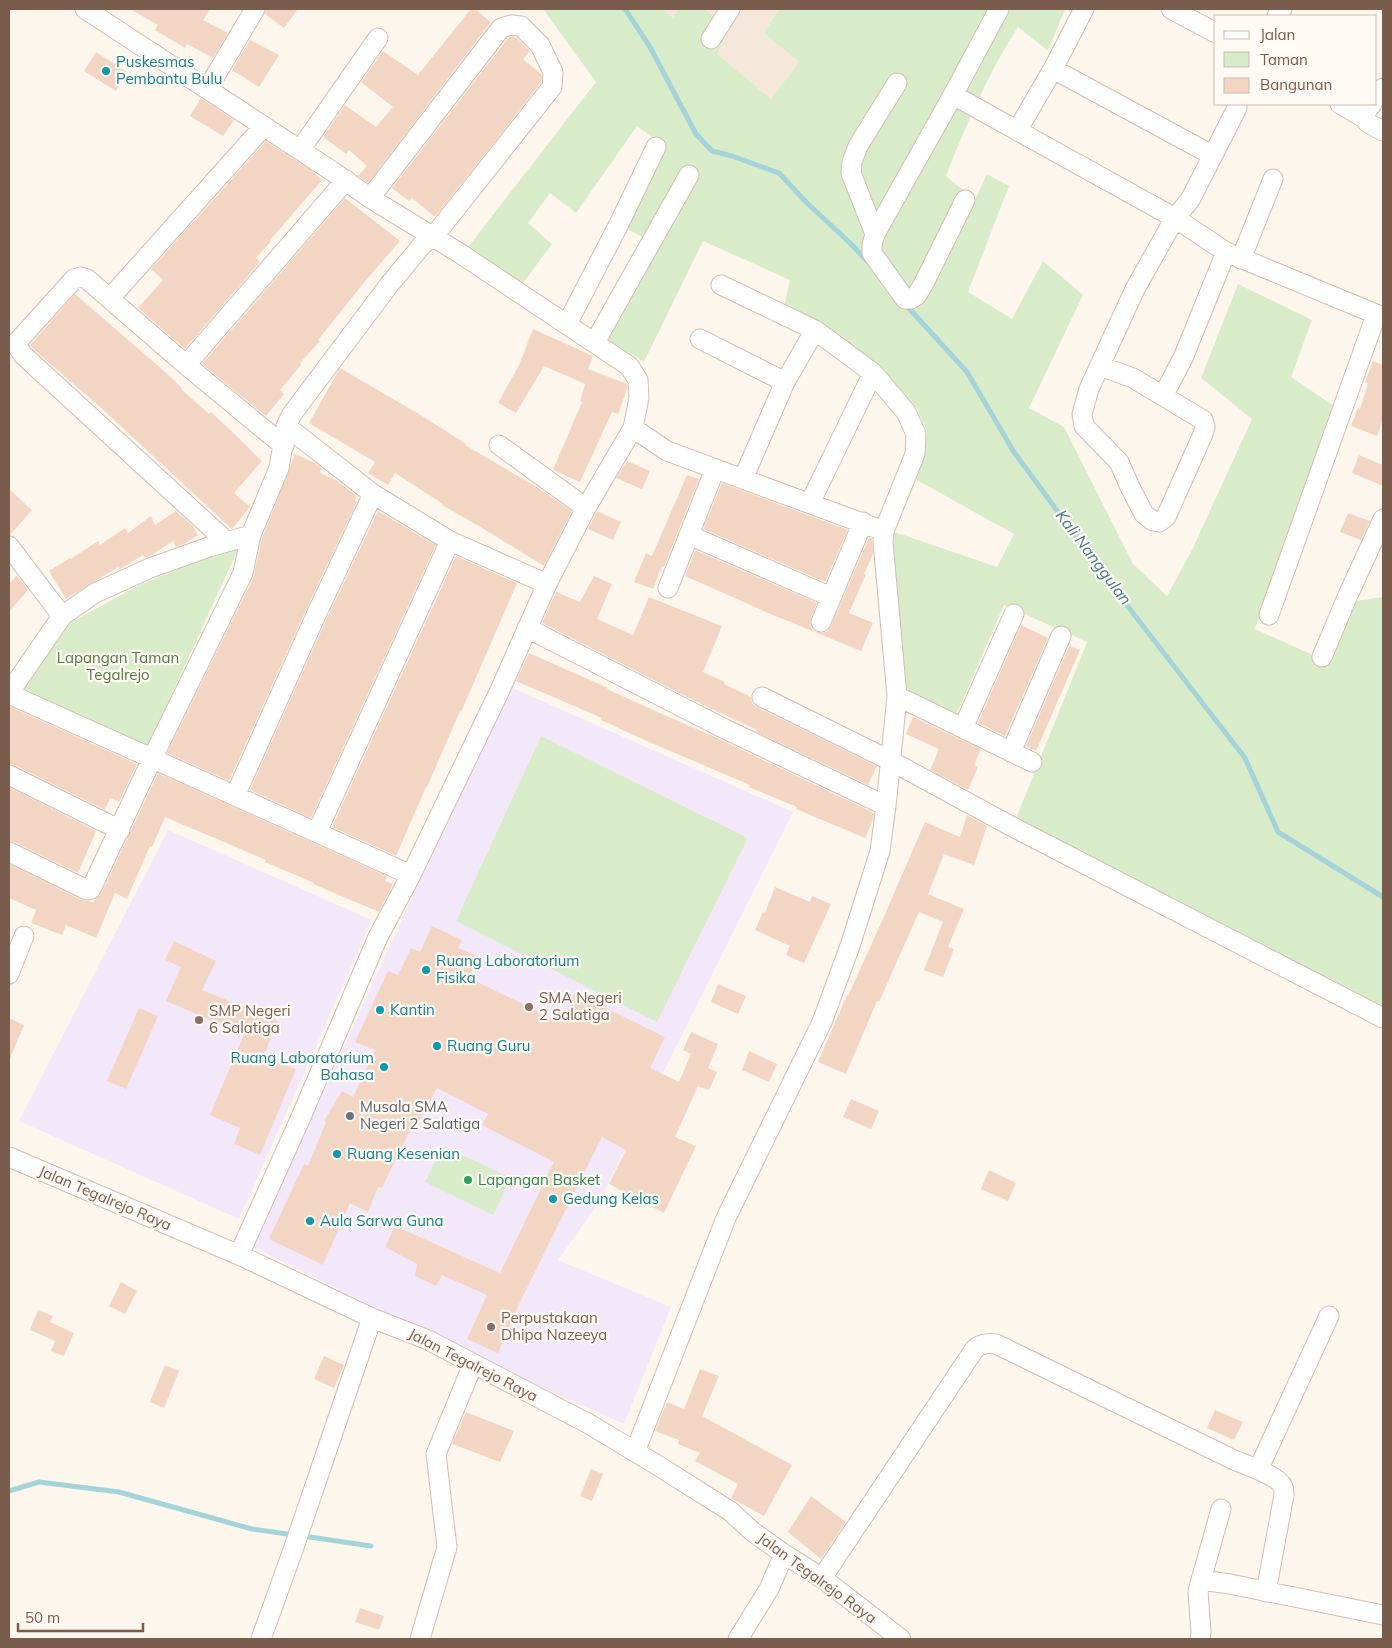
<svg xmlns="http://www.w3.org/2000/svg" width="1392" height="1648" font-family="Mulish,sans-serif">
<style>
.residential{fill:#f5e8da}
.education{fill:#f3e8fa}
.green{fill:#d8ecc9}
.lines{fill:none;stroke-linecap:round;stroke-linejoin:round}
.stream{stroke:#a5d3da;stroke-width:5}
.building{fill:#f3d5c3}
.minor-casing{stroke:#d1beb0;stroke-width:21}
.minor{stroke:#fff;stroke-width:19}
.culture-dot{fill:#0f9aa8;stroke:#fffaf3;stroke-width:2}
.education-dot{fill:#8d6e63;stroke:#fffaf3;stroke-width:2}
.worship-dot{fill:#6b7280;stroke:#fffaf3;stroke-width:2}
.leisure-dot{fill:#2e9e5b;stroke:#fffaf3;stroke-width:2}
.labels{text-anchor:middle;stroke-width:4.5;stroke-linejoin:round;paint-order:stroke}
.culture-label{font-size:15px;fill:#0d838f;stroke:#fffaf3;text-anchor:start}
.park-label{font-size:15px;fill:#537a41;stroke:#fffaf3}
.education-label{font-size:15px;fill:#785e54;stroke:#fffaf3;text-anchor:start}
.worship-label{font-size:15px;fill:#5b616d;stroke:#fffaf3;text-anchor:start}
.leisure-label{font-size:15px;fill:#27864d;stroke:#fffaf3;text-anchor:start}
.street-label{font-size:15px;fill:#7a5c4d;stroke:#fffaf3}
.water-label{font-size:16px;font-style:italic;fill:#437c86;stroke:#fffaf3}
</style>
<rect width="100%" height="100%" fill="#fdf6ec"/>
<path class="residential" d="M662 9H779L764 33 799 62 771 99Z"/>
<path class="education" d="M508 686 793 812 599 1202 558 1260 671 1307 624 1424 498 1368 253 1247Z
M168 830 372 920 239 1219 19 1121Z"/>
<path class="green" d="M543 9H662L673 18 678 9H703L730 26 717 54 771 99 799 62 764 33 779 9H1065L1048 51 1018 27C988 73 966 125 946 176L975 200 987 174 1009 186 968 292 1012 319 1043 261 1083 295 1029 408 1064 427 1133 564 1167 596 1192 550 1252 419 1201 378 1238 284 1312 320 1291 377 1340 410 1291 523 1255 629 1324 660 1348 602 1383 597V1019L1015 821 1087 642 1004 605 953 722 901 698 886 529 997 567 1014 534 915 479 925 452 927 432 917 409 883 370 826 328 784 307 790 280 703 241 644 362 602 337 651 242 619 224 659 143 637 126 576 213 550 193 528 223 552 244 520 287 465 251 596 82Z
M240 545 148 746 22 690 70 623 141 584Z
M541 736 748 838 657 1022 456 921Z
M443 1146 511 1178 493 1215 425 1182Z"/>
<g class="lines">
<path class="stream" d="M625 9 650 47 696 134 712 151 732 156 779 173 807 203 849 242 868 262
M905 304 967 372 1014 452 1119 595 1245 758 1278 832 1383 897
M9 1491 39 1482 119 1492 252 1529 294 1535
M303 1536 371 1546"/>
</g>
<path class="building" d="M130 9H210L203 20 228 33 213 58 187 44 185 48 155 30 158 25Z
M266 9H298L284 28 265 14Z
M471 9H475L491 22 368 183 358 176 367 166 349 150 346 154 323 137 345 105 376 127 393 107 361 82 383 51 418 75Z
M512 36 516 37 530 51 523 59 542 75 541 83 435 217 412 198 409 201 392 188 508 38Z
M250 40 279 55 259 87 232 70Z
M96 52 127 72 116 91 84 71Z
M201 98 234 120 223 136 190 116Z
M266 141 311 170 322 180 270 240 271 241 256 258 260 262 185 349 138 308 163 280 151 269Z
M345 198 400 241 366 280 318 340 320 341 300 363 301 365 280 390 284 394 266 416 202 364Z
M75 294 164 371 182 388 181 389 209 414 211 412 224 424 262 461 234 493 250 507 232 529 99 406 32 348 30 345Z
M533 329 593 356 588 369 627 384V389L618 414 612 412 580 482 553 470 582 402H580L585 384 544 366 516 413 498 403 519 365Z
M1373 361 1383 365V419L1377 436 1351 426 1358 408 1360 409 1368 383 1365 382Z
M340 368 424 417 466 444 465 445 540 489 572 511 544 566 479 526 442 505 443 504 395 473 388 485 368 473 375 462 309 423Z
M295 454 315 463 322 468 320 473 338 481 357 496 355 501 357 502 306 610 229 781 167 753 253 578 262 538Z
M1359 455 1383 465V486L1352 473Z
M627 461 650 471 642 489 616 478Z
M687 475 699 479 664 567 662 566 653 589 634 582 646 553 652 556Z
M722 483 848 530 825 582 703 529Z
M9 489 32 510 10 535H9Z
M176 511 193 526 198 535 184 544 176 547 173 541 148 557 145 558 143 555 120 569 118 567 66 599 49 571 70 558 71 559 98 541 100 545 125 528 128 533 151 516 155 525Z
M378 511 436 545 311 818 250 790 326 620Z
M597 511 621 522 613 540 588 529Z
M1348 513 1370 521 1361 540 1340 532Z
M869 537 872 539 873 554 864 574H866L849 613 873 623 861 651 773 615 685 576 695 550 817 603 811 618 810 624 812 629 816 632 823 633 828 631 831 626Z
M456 556 517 583 461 712 460 711 427 787H426L396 856 332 827Z
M17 575 28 590 9 612V584Z
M594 576 612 584 597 619 633 635 649 597 722 626 703 672 725 682 724 684 751 697 752 703 757 707 877 766 868 785 756 732 757 730 685 696 542 623 556 592 580 602Z
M1021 625 1048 638 1005 736 978 723Z
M1069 646 1080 650 1036 751 1026 746Z
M529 653 608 688 607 689 653 710 715 737 874 813 873 820 865 838 796 809 797 807 749 787 750 785 649 742 601 720 602 718 516 681Z
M9 706 137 764 119 802 110 798 105 810 14 765 9 764Z
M913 717 981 749 974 765 978 767 968 790 930 770 939 749 906 734Z
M158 773 387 876 385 881 393 884 379 912 313 884 314 883 265 862 266 860 165 817 152 847 150 846 127 899 115 893 96 938 66 925 62 935 31 923 36 910 9 898V864L82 900 93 902 101 894Z
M9 787 96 831 78 873 14 842 9 841Z
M967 815 987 826 974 865 944 854 928 894 964 909 948 947 954 949 943 977 924 970 943 922 919 912 879 1002 877 1001 846 1074 818 1062 847 995 848 996 882 921 925 822 960 837Z
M775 887 810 902 812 896 831 904 804 963 786 955 790 946 755 930 763 912 765 913Z
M432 926 462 940 458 948 479 957 469 978 529 1007 561 1023 575 993 665 1037 650 1068 679 1082 691 1054 683 1050 691 1032 718 1044 708 1068 717 1072 709 1090 698 1086 675 1137 696 1146 664 1213 609 1184 626 1150 602 1137 518 1306 498 1353 467 1339 487 1295 442 1275 436 1286 415 1276 417 1264 385 1247 395 1226 500 1273 554 1162 482 1125 488 1114 437 1088 414 1132 411 1130 400 1150 382 1188 378 1187 368 1212 350 1203 323 1265 269 1239 304 1164 308 1166 326 1122 324 1121 342 1091 353 1097 375 1050 355 1042 388 971 398 975 411 948 420 952Z
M174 941 216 961 202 990 278 1021 263 1057 296 1069 260 1155 234 1144 240 1128 210 1115 244 1034 166 1001 181 967 165 960Z
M718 984 746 996 738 1014 711 1002Z
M139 1008 158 1016 126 1089 107 1081Z
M9 1018 24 1025 9 1061Z
M749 1051 777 1064 769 1082 742 1070Z
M851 1099 879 1111 871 1129 843 1117Z
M989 1170 1016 1183 1008 1201 981 1189Z
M121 1282 137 1291 125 1314 109 1306Z
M38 1310 53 1316 50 1322 74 1333 64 1356 51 1351 55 1341 30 1330Z
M324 1356 344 1365 334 1388 314 1379Z
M165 1365 179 1371 164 1408 150 1402Z
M700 1369 719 1376 702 1416 792 1465 764 1516 731 1498 738 1484 695 1461 700 1453 678 1444 679 1440 655 1431 667 1402 684 1409Z
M1215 1410 1243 1422 1234 1440 1207 1428Z
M466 1412 514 1431 500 1462 452 1444Z
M591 1469 603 1474 592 1501 580 1496Z
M811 1496 846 1522 821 1559 788 1532Z
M360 1608 384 1616 379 1630 355 1622Z"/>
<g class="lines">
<defs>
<path id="minor" d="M85 9 335 173 370 198 461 254 629 366 638 380 639 398 633 428 586 508 547 584 500 690 411 875 378 937 301 1117 239 1255
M1171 9 1216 33
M1277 16 1282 9
M711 39 730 9
M1053 69 1212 155
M208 88 255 9
M953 95 999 9
M1376 98 1383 88
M1340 104 1364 118
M1372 104 1365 113 1364 118 1368 123 1383 131
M1017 131 1053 69 1084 9
M300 150 378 38
M965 200 925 281 917 295 911 299H905L872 253V245L875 234 953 95 1175 218 1226 252 1383 317
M875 234 851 173 852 162 858 146 897 83
M1241 259 1273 179
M721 285 815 330 873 373 906 412 916 434 915 454 884 531
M110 298 264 126
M567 324 619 224 656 147
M700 339 785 382
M595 342 689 175
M186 365 346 180
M1100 366 1133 378 1203 420 1205 427 1203 434 1166 517 1159 522 1153 521 1144 514 1130 487 1119 462 1084 426 1082 414 1089 389 1135 289 1175 218 1190 200 1237 108
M1163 396 1183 358 1226 252
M286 426 373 494 450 541 547 584
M633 428 667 451 884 531 883 542 897 696 886 806 880 851 850 946 822 1022 726 1218 635 1452
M499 445 586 508
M743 479 785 382 815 330
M810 503 873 373
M689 535 831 597
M227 542 23 355 17 346 18 341 74 279 81 277 87 279 186 365 284 446
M9 546 62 616
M668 588 715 469
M1269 615 1376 315
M821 622 863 522
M527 628 725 729 886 806
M1322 657 1348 595 1383 519
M9 693 62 616 95 593 150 568 209 547 251 535 279 468 286 426 292 414 389 285 422 245 434 236 552 87 553 72 540 45 521 26 511 25 501 28 370 198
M9 694 411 875
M897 696 1032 762
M762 697 891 761 1009 825 1383 1018
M963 728 1014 614
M1011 752 1061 636
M9 775 120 830
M235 796 316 615 373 494
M317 832 450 541
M9 852 87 890 91 889 152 759 243 573 251 535
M9 974 24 936
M9 1157 239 1255 372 1318 428 1340 589 1424 657 1465 730 1511 753 1532 784 1554 822 1578 901 1639
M1258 1470 1329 1316
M822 1578 974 1350C980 1343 988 1343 996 1344L1234 1460C1246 1465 1279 1476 1283 1487 1284 1489 1284 1494 1284 1495L1266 1592
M1201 1580 1230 1584 1383 1615
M261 1639 293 1550 372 1318
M420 1639 447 1547 436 1454 473 1364
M738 1639 769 1589 784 1554
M1200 1639 1201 1633 1198 1591 1221 1509"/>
</defs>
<use href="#minor" class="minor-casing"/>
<use href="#minor" class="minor"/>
</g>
<g class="culture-dot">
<circle cx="106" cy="71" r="5"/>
<circle cx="426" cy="970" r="5"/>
<circle cx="380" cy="1010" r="5"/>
<circle cx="437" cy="1046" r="5"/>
<circle cx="384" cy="1067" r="5"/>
<circle cx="337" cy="1154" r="5"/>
<circle cx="553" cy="1199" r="5"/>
<circle cx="310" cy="1221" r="5"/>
</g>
<g class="education-dot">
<circle cx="529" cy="1007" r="5"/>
<circle cx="199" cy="1020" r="5"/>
<circle cx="491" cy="1327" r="5"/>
</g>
<circle class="worship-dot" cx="350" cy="1116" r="5"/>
<circle class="leisure-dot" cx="468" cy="1180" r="5"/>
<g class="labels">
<g class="culture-label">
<text x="116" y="67">Puskesmas<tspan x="116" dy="17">Pembantu Bulu</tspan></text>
<text x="436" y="966">Ruang Laboratorium<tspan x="436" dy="17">Fisika</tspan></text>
<text x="390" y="1015">Kantin</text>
<text x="447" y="1051">Ruang Guru</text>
<text x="374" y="1063" text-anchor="end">Ruang Laboratorium<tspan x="374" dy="17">Bahasa</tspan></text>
<text x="347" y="1159">Ruang Kesenian</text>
<text x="563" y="1204">Gedung Kelas</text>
<text x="320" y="1226">Aula Sarwa Guna</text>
</g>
<g class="park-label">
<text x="118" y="663">Lapangan Taman<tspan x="118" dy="17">Tegalrejo</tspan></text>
</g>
<g class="education-label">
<text x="539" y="1003">SMA Negeri<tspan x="539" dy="17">2 Salatiga</tspan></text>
<text x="209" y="1016">SMP Negeri<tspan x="209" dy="17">6 Salatiga</tspan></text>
<text x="501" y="1323">Perpustakaan<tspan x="501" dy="17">Dhipa Nazeeya</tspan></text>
</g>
<g class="worship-label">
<text x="360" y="1112">Musala SMA<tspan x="360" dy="17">Negeri 2 Salatiga</tspan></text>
</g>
<g class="leisure-label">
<text x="478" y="1185">Lapangan Basket</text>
</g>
<g class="street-label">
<text transform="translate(105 1198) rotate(23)" y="5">Jalan Tegalrejo Raya</text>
<text transform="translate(473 1365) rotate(27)" y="5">Jalan Tegalrejo Raya</text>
<text transform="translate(817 1578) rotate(36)" y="5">Jalan Tegalrejo Raya</text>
</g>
<g class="water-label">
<text transform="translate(1094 557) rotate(53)" y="6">Kali Nanggulan</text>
</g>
</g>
<rect width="1392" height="1648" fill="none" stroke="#7a5c4d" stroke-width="20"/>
<rect x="1214" y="15" width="162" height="90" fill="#fffaf3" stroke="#cabbb1"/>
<rect x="1224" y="31" width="25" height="8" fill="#ffffff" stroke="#cabbb1"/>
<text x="1260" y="40" font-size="15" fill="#7a5c4d">Jalan</text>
<rect x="1224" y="52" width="25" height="15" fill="#d8ecc9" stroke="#cabbb1"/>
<text x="1260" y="65" font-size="15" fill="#7a5c4d">Taman</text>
<rect x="1224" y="78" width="25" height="15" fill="#f3d5c3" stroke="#cabbb1"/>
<text x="1260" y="90" font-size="15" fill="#7a5c4d">Bangunan</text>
<path d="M18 1623v8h125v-8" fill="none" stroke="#7a5c4d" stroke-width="2.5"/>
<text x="25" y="1623" font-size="15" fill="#7a5c4d" stroke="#fffaf3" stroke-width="4" paint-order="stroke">50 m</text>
</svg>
